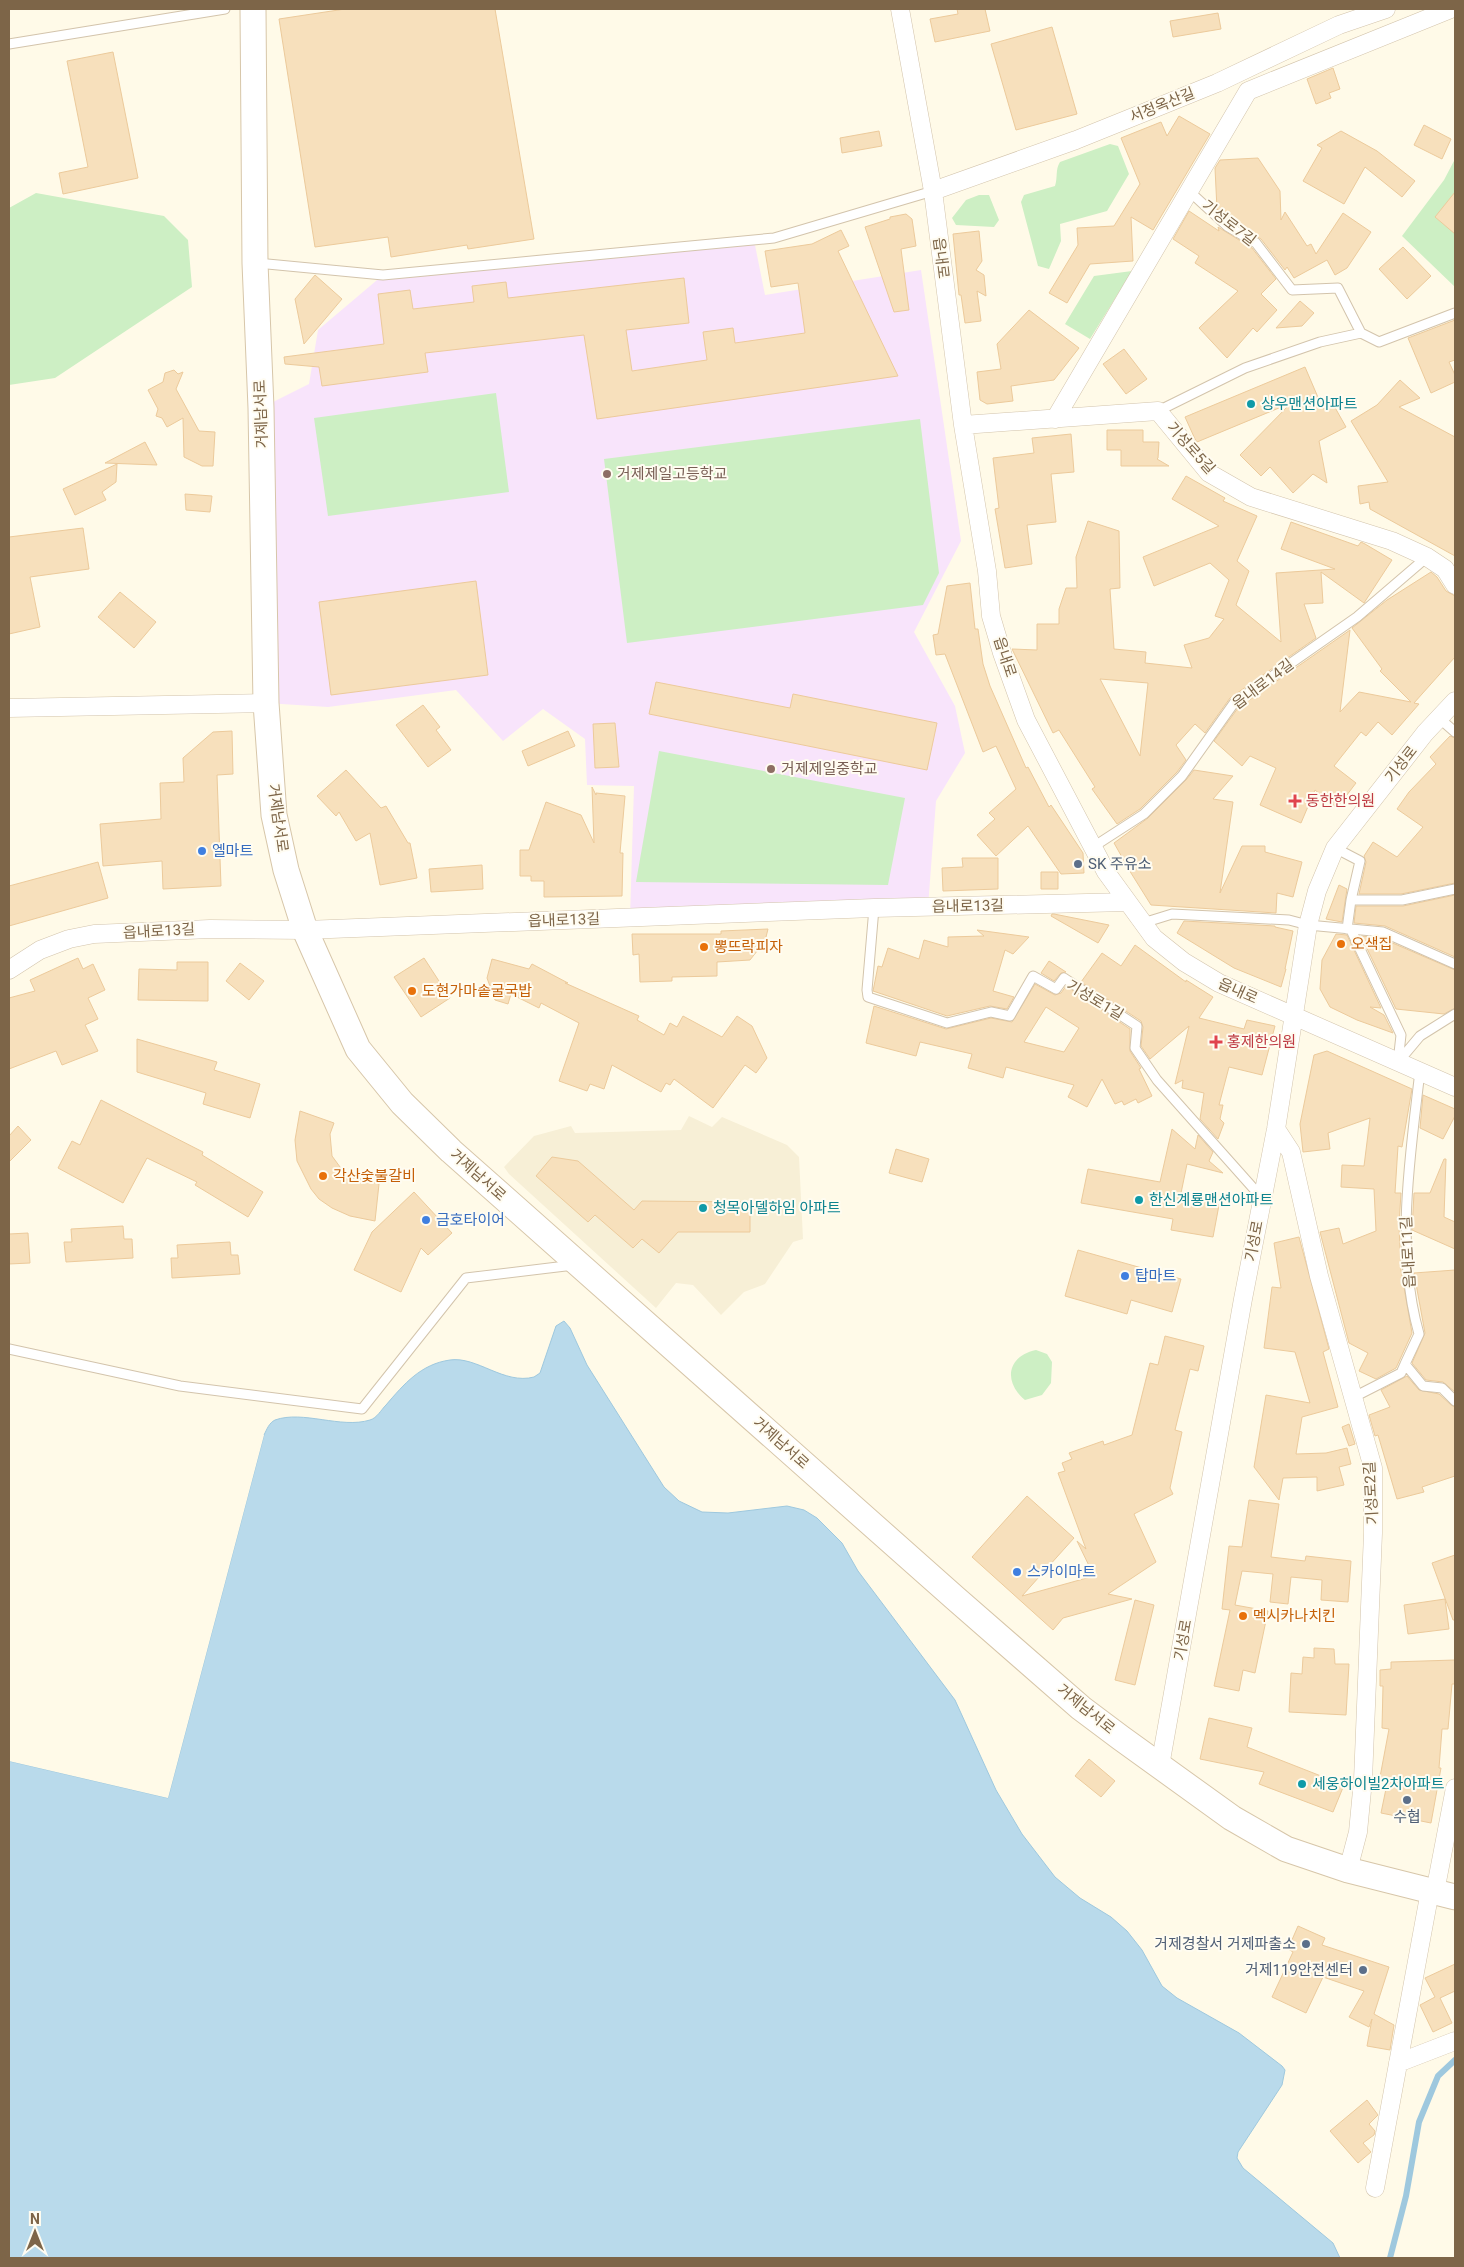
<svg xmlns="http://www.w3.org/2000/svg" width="1464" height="2267" font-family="Roboto,'Noto Sans KR',sans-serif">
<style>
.residential{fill:#f7efd6}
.education{fill:#f8e4fb}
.green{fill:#cdefc4}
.water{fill:#b9daeb;stroke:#9ec8de}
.pier{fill:#fffae8}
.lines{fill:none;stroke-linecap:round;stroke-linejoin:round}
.stream{stroke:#9ec8de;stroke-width:6}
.building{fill:#f7e0bc;stroke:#ecca9b;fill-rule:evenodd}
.lane-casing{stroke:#d3c4ac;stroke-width:11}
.street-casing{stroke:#d3c4ac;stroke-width:19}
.secondary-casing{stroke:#d7c6a9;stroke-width:27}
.lane{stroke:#fff;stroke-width:9}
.street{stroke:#fff;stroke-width:18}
.secondary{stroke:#fff;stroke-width:25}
.culture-dot{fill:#0f9aa8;stroke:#fffcf1;stroke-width:2}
.education-dot{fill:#8d6e63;stroke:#fffcf1;stroke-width:2}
.health-dot{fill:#e0444e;stroke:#fffcf1;stroke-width:2}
.shop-dot{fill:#3f7fe0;stroke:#fffcf1;stroke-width:2}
.service-dot{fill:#5c6f8a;stroke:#fffcf1;stroke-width:2}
.food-dot{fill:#e8710a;stroke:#fffcf1;stroke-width:2}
.labels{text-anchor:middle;stroke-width:4;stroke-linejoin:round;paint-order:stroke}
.street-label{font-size:15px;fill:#7d6548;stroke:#fffcf1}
.culture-label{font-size:15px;fill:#0d838f;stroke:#fffcf1;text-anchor:start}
.education-label{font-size:15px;fill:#785e54;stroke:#fffcf1;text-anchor:start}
.health-label{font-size:15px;fill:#be3a42;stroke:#fffcf1;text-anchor:start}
.shop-label{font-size:15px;fill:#366cbe;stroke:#fffcf1;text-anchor:start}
.service-label{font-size:15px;fill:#4e5e75;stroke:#fffcf1;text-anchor:end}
.food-label{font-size:15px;fill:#c56008;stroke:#fffcf1;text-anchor:start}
</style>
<rect width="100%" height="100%" fill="#fffae8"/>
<path class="residential" d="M689 1116 712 1127 722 1117 787 1145 799 1157 803 1239 793 1242 765 1284 744 1292 721 1315 693 1285 676 1283 656 1308 509 1174 504 1167 534 1136 571 1126 575 1133 681 1130Z"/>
<path class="education" d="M754 240 765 295 921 270 961 541 914 632 955 706 965 753 936 801 928 907 630 918 634 786 587 785 585 739 543 709 503 741 456 690 328 707 266 703 261 408 309 384 318 330 383 275Z"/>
<path class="green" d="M1110 144 1118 146 1129 174 1107 211 1060 224 1061 241 1049 269 1038 266 1021 202 1024 195 1055 186C1058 177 1055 170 1060 162Z
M1455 159V287L1402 236 1444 180Z
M36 193 164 216 188 240 192 287 55 378 9 385V208Z
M979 195H989L999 220 994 227 956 225 952 218 966 200Z
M1132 271 1090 339 1065 324 1094 276Z
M496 393 509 492 328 516 314 418Z
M920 419 939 573 923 605 627 643 604 459Z
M659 751 905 798 888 885 636 882Z
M1036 1350 1047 1354 1052 1362 1051 1383 1042 1395 1025 1400C1003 1382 1007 1356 1036 1350Z"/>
<path class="water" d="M564 1321 570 1328 587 1365 664 1487 679 1501 702 1512 728 1513 787 1506 804 1510 817 1518 842 1543 858 1571 955 1700 996 1790 1022 1834 1055 1877 1080 1898 1111 1917 1127 1931 1142 1950 1162 1986 1177 1998 1239 2033 1282 2066 1285 2070 1282 2085 1238 2152 1237 2158 1243 2168 1333 2243 1340 2258H9V1761L168 1798 264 1435C267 1429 269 1423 275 1420 303 1410 341 1429 370 1420 377 1418 381 1410 386 1405 404 1384 421 1364 450 1360 477 1356 504 1385 534 1377L540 1373 556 1326Z"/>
<path class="pier" d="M262 1434 264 1435 168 1798 9 1761V1759L166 1795Z"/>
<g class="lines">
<path class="stream" d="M1390 2258 1406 2196 1419 2122 1438 2076 1455 2060"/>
</g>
<path class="building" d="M345 9H495L534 239 468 249 467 245 391 257 388 237 315 247 279 19Z
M957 9H985L990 31 935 42 930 19 958 14Z
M1218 13 1221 29 1173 37 1170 21Z
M1052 27 1077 114 1016 130 991 44Z
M113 52 138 178 63 194 59 173 88 167 67 61Z
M1333 68 1340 89 1329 93 1331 98 1316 104 1307 79Z
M1179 116 1210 134 1153 230 1131 217 1133 261 1090 264 1067 303 1049 293 1078 245 1077 228 1114 226 1140 184 1121 138 1161 122 1167 136Z
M1424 125 1451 139 1442 159 1414 145Z
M879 131 882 146 842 153 840 138Z
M1341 131 1377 151 1415 181 1402 197 1365 167 1344 204 1303 181 1322 148 1317 145Z
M1258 158 1280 191 1281 220 1285 212 1307 246 1311 244 1316 254 1343 213 1371 232 1347 268 1335 275 1327 260 1294 278 1287 267 1285 270 1261 239 1231 221 1217 209 1215 168 1220 160Z
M1455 192V234L1435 217Z
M1189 211 1219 231 1218 227 1252 248 1276 279 1261 294 1277 310 1257 332 1253 328 1227 358 1199 328 1238 291 1195 263 1199 256 1173 239Z
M906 214 912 219 916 246 901 249 909 310 894 312 865 227 890 219V217Z
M841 230 849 246 838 251 898 376 597 419 584 335 425 353 428 372 322 386 319 367 285 364 284 357 384 344 378 294 410 290 413 309 474 302 472 286 506 282 508 298 684 278 689 323 626 330 632 371 707 360 703 332 733 328 735 343 805 333 798 283 771 287 765 251 812 244Z
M979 231 982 261 976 270 984 275 986 296 977 291 981 321 965 323 961 295H959L953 234Z
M1403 247 1431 276 1407 299 1379 269Z
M315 275 342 299 304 344 295 299Z
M1300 301 1314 313 1302 326 1276 328Z
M1029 310 1079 348 1054 380 1011 386 1013 401 987 404 980 400 977 372 1001 369 997 344Z
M1455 320V360L1449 362 1455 375V382L1431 393 1408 338Z
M1124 349 1147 379 1126 394 1103 364Z
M1305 367 1323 409 1333 404 1346 427 1319 441 1327 483 1313 474 1293 493 1270 467 1261 476 1240 455 1291 403 1197 442 1195 439 1185 417Z
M174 370 178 374 183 372 176 389 199 431 215 432 213 466H202L184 457 183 418 167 427 162 418 156 416 158 409 148 390 163 382 165 373Z
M1400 380 1420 398 1399 407 1455 437V556L1370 509 1369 502 1360 504 1358 486 1388 482 1351 421 1377 405Z
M1107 430H1143V442H1159L1158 458 1157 459 1169 466H1121V450H1107Z
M1071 434 1074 472 1051 474 1056 522 1027 525 1032 564 1005 568 995 509 999 508 993 458 1034 453 1032 438Z
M145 442 157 465 105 463Z
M117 464 116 482 102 492 106 500 75 515 63 489Z
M1186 476 1225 498 1223 501 1257 516 1237 561 1249 571 1236 605 1281 642 1276 573 1335 569 1281 549 1291 522 1358 546 1361 542 1365 544 1392 560 1364 603 1321 572 1323 603 1304 604 1316 638 1230 698 1205 733 1195 724 1176 745 1186 760 1177 772 1140 809 1117 824 1092 789 1095 787 1059 730 1053 733 1012 649 1037 650V624H1059V609L1066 588H1077L1076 557 1088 521 1119 531 1120 588 1110 589 1114 649 1146 652 1145 663 1192 668 1184 645 1209 638 1224 619 1215 616 1229 580 1210 563 1154 586 1143 557 1219 526 1172 499ZM1100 679 1148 683 1140 756Z
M185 494 212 496 210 512 186 510Z
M83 528 89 569 30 577 40 627 9 634V537Z
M1431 572 1437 577 1446 591 1455 596V657L1414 703 1419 704 1392 735 1378 722 1366 736 1361 732 1334 766 1356 783 1337 808 1315 790 1301 823 1260 805 1276 768 1250 756 1242 766 1214 741 1238 708 1350 630 1340 712 1359 692 1411 702 1380 671 1382 669 1352 628 1387 600Z
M476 581 488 675 331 695 319 602Z
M970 583 975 629H978L983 664 990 686 1026 768 1028 767 1049 807 1051 805 1083 853 1084 873 1061 874 1028 826 996 856 977 835 995 819 989 813 1016 789 996 746 983 752 945 654 936 655 933 635 938 634 947 586Z
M120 592 156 622 134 648 98 617Z
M656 682 790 708 793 694 937 723 927 770 649 714Z
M423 705 440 727 436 730 451 750 428 767 396 725Z
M615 723 619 767 595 768 593 724Z
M232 731 233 774 217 775 221 886 163 889 162 861 103 866 100 824 161 819 160 783 184 782 183 758 213 732Z
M568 731 575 746 528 766 522 751Z
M1450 736 1455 738V883L1401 894H1359L1366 862 1364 856 1373 842 1397 857 1423 827 1397 809 1409 792 1436 764 1430 757Z
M346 770 381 808 386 806 408 843H410L417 878 380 885 370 833 356 841 339 812 336 816 317 796Z
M1194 770 1233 776 1213 799 1233 802 1220 893 1242 846H1265V852L1302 862 1293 897 1277 893 1276 913 1151 905 1131 873 1114 843 1148 818 1186 780Z
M592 787 596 795V793L625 796 620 853H623L622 896 544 897V881H531V876H520V850H529L546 802 581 815 594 843Z
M962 858H998V889L943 891 942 868 963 867Z
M98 862 108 898 9 926V886Z
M482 865 483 889 431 892 429 869Z
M1041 872H1058V889H1041Z
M1339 885 1347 889 1342 922 1326 919Z
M1455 895V957L1385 926 1354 923 1356 906H1403Z
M1052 914H1054L1109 925 1098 943 1051 916Z
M1184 921 1275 926V927L1293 931 1285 969H1286L1281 987 1234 968 1177 933Z
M768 929 765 941 750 960 717 962V976L672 977V981L640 982 639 954 633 955 632 934H721V931Z
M977 930 1029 937 1013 954 1005 950 993 991 1014 997 1007 1009 990 1006 947 1016 873 991 878 966 882 967 888 948 919 959 924 940 948 947V937L984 936Z
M1336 934 1347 935 1381 1008 1370 1007 1384 1015 1393 1033 1357 1020 1330 1007 1320 989 1322 960Z
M1361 936 1381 938 1455 970V1008L1444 1014 1396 1009Z
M1135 945 1186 982V980L1213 997 1199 1018 1244 1029 1247 1020 1275 1026 1262 1075 1229 1067 1219 1105H1223L1220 1119 1224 1123 1218 1139 1200 1119 1204 1093 1182 1088 1183 1080 1175 1084 1189 1026 1150 1059 1141 1046 1143 1027 1141 1021 1081 982 1102 953 1121 966Z
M78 958 83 969 93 964 105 990 88 998 98 1019 85 1025 98 1051 62 1065 56 1051 9 1069V998L35 991 30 980Z
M424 958 450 998 421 1017 394 977Z
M492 959 529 969 532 964 568 983H565L639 1016 637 1020 664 1035 670 1023 677 1027 683 1016 722 1037 737 1016 752 1026 767 1058 756 1073 745 1065 713 1108 674 1079 670 1085 666 1083 661 1092 612 1065 604 1089 590 1084 587 1091 559 1081 579 1023 541 1003 539 1008 511 994 508 1004 495 1000 487 978Z
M1049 961 1066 972 1061 973 1054 981 1041 973Z
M177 962H208V1001L138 1000 139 969 177 970Z
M240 963 264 981 249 1000 226 981Z
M1035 984 1055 995 1061 993 1066 986 1130 1029V1051L1141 1068 1139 1069 1152 1096 1138 1103 1136 1099 1124 1105 1122 1101 1115 1104 1102 1079 1087 1107 1068 1097 1074 1085 1006 1067 1003 1078 968 1068 972 1054 920 1042 916 1056 866 1043 874 1006 946 1029 991 1018 1012 1022ZM1046 1007 1079 1028 1064 1052 1024 1042Z
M137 1039 217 1062 214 1070 260 1084 250 1118 203 1104 206 1093 137 1072Z
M1327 1051 1412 1089 1402 1147 1398 1146 1395 1193H1401L1399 1225 1401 1270 1412 1333 1396 1368 1376 1379 1359 1371 1368 1353 1349 1343 1320 1232 1339 1228 1343 1244 1376 1231 1374 1189 1341 1187 1342 1165 1364 1166 1370 1118 1328 1133 1330 1149 1303 1152 1300 1124 1314 1055Z
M1423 1095 1455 1109V1116L1443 1139 1420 1128Z
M101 1100 203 1152 202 1155 263 1192 248 1217 195 1185 197 1182 147 1158 123 1203 58 1168 72 1141 80 1145Z
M300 1111 334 1123 330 1134 332 1156 343 1171 351 1176 379 1184 375 1221 350 1216 332 1208 319 1199 311 1189 297 1161 295 1140Z
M18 1126 31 1140 9 1162V1136Z
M1172 1129 1195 1149 1198 1135 1213 1152 1209 1161 1223 1173 1187 1164 1180 1198 1219 1205 1213 1237 1171 1230 1173 1219 1081 1203 1088 1169 1160 1182Z
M896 1149 929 1159 922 1182 889 1173Z
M552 1157 578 1161 634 1210 642 1201 750 1202V1232H678L659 1253 642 1239 633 1248 595 1215 588 1222 536 1176Z
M1444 1159H1446L1444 1217 1455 1222V1249L1412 1230 1414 1193H1430Z
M414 1192 452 1233 428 1255 421 1248 401 1292 354 1270 372 1232Z
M123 1226 124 1239H132L133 1258 66 1262 64 1242H72L71 1229Z
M28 1233 30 1263 9 1264V1234Z
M1299 1237 1329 1349 1323 1352 1338 1407 1302 1417 1296 1454 1326 1453 1347 1448 1351 1464 1339 1467 1344 1485 1317 1491V1477L1283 1478 1279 1500 1254 1467 1266 1395 1310 1403 1295 1352 1264 1348 1272 1287 1281 1288 1274 1243Z
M230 1242 231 1255H238L240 1274 172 1278 171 1258H178L177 1245Z
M1078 1250 1181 1279 1172 1312 1131 1300 1127 1314 1065 1296Z
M1455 1270V1392L1443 1382 1426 1380 1412 1363 1425 1333 1414 1273Z
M1165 1336 1204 1346 1198 1371 1190 1369 1175 1430 1182 1432 1170 1488 1173 1494 1134 1514 1156 1562 1108 1594 1132 1599 1063 1618 1053 1630 972 1557 1027 1496 1074 1538 1022 1596 1094 1576 1077 1541 1086 1549 1058 1473 1065 1471 1062 1463 1072 1459 1069 1453 1103 1441 1104 1445 1132 1435 1150 1363 1158 1365Z
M1407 1376 1419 1390 1439 1394 1451 1405 1455 1407V1476L1422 1487 1424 1492 1397 1499 1378 1435 1375 1436 1369 1415 1390 1407 1381 1390Z
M1349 1424 1355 1444 1349 1446 1342 1427Z
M1249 1500 1279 1504 1271 1557 1305 1561 1306 1556 1351 1561 1348 1602 1321 1600 1322 1580 1291 1577 1288 1604 1270 1602 1273 1574 1242 1571 1235 1605 1268 1611 1255 1673 1243 1670 1239 1691 1214 1686 1230 1610 1222 1609 1229 1546 1242 1547Z
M1455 1555V1620H1453L1432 1563Z
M1445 1599 1449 1629 1408 1634 1404 1605Z
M1135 1600 1154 1605 1135 1685 1115 1680Z
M1314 1648 1334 1649 1335 1664H1349L1346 1715 1289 1712 1291 1673 1302 1674 1303 1657 1314 1658Z
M1455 1660V1684H1452L1448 1729H1442L1439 1768H1441L1431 1823 1381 1813 1388 1779 1380 1777 1389 1729 1382 1728 1383 1686H1380V1670L1391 1669V1662Z
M1209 1718 1252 1728 1247 1747 1344 1785 1333 1812 1259 1784 1264 1772 1200 1759Z
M1089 1759 1115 1781 1101 1797 1075 1776Z
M1298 1926 1325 1938 1322 1945 1389 1967 1374 2014 1394 2025 1390 2050 1367 2046 1372 2019 1369 2027 1349 2017 1364 1991 1323 1977 1306 2013 1272 1997 1293 1952 1288 1949Z
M1455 1964V1991L1440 1998 1452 2023 1433 2032 1420 2005 1435 1997 1425 1978Z
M1367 2100 1378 2115 1369 2124 1375 2131 1374 2135 1363 2143 1371 2152 1358 2163 1330 2131Z"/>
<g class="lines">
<defs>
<path id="lane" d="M9 44 225 9
M1189 191 1227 226 1256 243 1292 290 1338 288 1361 333 1379 342 1455 313
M257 263 383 275 774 238 933 191
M1158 411 1245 368 1320 342 1361 333
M1439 718 1455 732
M1093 847 1144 814 1182 776 1234 703 1357 617 1427 557
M1335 848 1360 861 1351 900H1402L1455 889
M874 908 867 990 868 997 947 1023 991 1012 1010 1016 1033 976 1056 989 1064 978 1137 1026 1135 1048 1157 1080 1262 1198
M1143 923 1172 914 1289 920 1308 925 1383 932 1455 964
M1347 929 1351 900
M1351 930 1401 1035 1398 1062
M1399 1061 1420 1036 1455 1014
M1420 1071C1410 1158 1395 1249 1419 1334L1405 1364 1423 1386 1442 1388 1455 1401
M9 1349 180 1386 362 1409 466 1278 574 1265
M1354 1397 1401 1373 1405 1364"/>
<path id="street" d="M900 9 933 191 963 425 987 571 991 616 1002 653 1026 720 1106 872 1154 938 1184 962 1219 983 1455 1087
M933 191 1076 140 1148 111 1217 83 1339 25 1386 9
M1055 419 1248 91 1451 9
M963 425 1158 411 1209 473 1251 497 1392 541 1427 557 1445 569 1455 585
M9 708 266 703
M9 970 40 950 69 939 94 934 210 929 305 930 874 908 1127 902
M1276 1129 1291 1152 1319 1276 1373 1468V1533L1363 1780 1358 1832 1348 1870
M1160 1766 1243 1299 1276 1129 1308 925 1317 891 1335 848 1425 733 1455 701
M1435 1892 1455 1788
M1398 2063 1455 2041
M1375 2188 1430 1891"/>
<path id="secondary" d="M253 9 255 263 261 408 266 703 274 815 286 870 305 930 358 1049 402 1103 451 1151 955 1598 1081 1708 1121 1738 1232 1818 1286 1849 1348 1870 1455 1897"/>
</defs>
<use href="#lane" class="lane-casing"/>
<use href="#street" class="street-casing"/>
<use href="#secondary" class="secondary-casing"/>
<use href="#lane" class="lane"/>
<use href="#street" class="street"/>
<use href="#secondary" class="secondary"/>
</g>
<g class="culture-dot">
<circle cx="1251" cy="404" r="5"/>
<circle cx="1139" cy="1200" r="5"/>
<circle cx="703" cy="1208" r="5"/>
<circle cx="1302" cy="1784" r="5"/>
</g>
<g class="education-dot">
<circle cx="607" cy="474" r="5"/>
<circle cx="771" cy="769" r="5"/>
</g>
<g class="health-dot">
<path d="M1292.5 793.5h5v5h5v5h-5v5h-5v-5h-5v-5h5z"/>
<path d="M1213.5 1034.5h5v5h5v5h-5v5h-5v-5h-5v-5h5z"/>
</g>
<g class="shop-dot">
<circle cx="202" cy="851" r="5"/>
<circle cx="426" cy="1220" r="5"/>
<circle cx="1125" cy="1276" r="5"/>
<circle cx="1017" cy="1572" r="5"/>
</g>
<g class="service-dot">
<circle cx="1078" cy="864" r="5"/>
<circle cx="1407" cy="1800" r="5"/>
<circle cx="1306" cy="1944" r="5"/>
<circle cx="1363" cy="1970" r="5"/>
</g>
<g class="food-dot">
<circle cx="1341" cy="944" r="5"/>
<circle cx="704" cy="947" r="5"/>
<circle cx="412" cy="991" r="5"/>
<circle cx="323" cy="1176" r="5"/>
<circle cx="1243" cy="1616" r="5"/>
</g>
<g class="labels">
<g class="street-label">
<text transform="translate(1162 105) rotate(-22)" y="5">서정옥산길</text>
<text transform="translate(1229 223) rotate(38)" y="5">기성로7길</text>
<text transform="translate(941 258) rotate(83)" y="5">읍내로</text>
<text transform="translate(261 414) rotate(-92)" y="5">거제남서로</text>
<text transform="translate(1191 448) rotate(48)" y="5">기성로5길</text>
<text transform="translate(1005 657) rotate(72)" y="5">읍내로</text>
<text transform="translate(1263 684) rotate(-37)" y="5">읍내로14길</text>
<text transform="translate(1401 764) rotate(-52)" y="5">기성로</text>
<text transform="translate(278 818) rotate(82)" y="5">거제남서로</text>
<text transform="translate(968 906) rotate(-1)" y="5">읍내로13길</text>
<text transform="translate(564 920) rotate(-2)" y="5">읍내로13길</text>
<text transform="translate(159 931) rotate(-3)" y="5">읍내로13길</text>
<text transform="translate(1238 991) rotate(24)" y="5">읍내로</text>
<text transform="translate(1095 1000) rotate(31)" y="5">기성로1길</text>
<text transform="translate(478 1175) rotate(42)" y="5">거제남서로</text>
<text transform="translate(1254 1241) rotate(-79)" y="5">기성로</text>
<text transform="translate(1408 1252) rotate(-93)" y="5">읍내로11길</text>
<text transform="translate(781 1443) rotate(42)" y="5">거제남서로</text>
<text transform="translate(1371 1493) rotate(-93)" y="5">기성로2길</text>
<text transform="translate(1183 1640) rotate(-80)" y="5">기성로</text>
<text transform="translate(1086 1709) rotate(39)" y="5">거제남서로</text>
</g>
<g class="culture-label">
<text x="1261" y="409">상우맨션아파트</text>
<text x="1149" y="1205">한신계룡맨션아파트</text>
<text x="713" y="1213">청목아델하임 아파트</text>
<text x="1312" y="1789">세웅하이빌2차아파트</text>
</g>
<g class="education-label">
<text x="617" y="479">거제제일고등학교</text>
<text x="781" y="774">거제제일중학교</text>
</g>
<g class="health-label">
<text x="1306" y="806">동한한의원</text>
<text x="1227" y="1047">홍제한의원</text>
</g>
<g class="shop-label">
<text x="212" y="856">엘마트</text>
<text x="436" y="1225">금호타이어</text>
<text x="1135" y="1281">탑마트</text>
<text x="1027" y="1577">스카이마트</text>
</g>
<g class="service-label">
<text x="1088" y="869" text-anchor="start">SK 주유소</text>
<text x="1407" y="1822" text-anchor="middle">수협</text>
<text x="1296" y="1949">거제경찰서 거제파출소</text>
<text x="1353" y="1975">거제119안전센터</text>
</g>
<g class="food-label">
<text x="1351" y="949">오색집</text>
<text x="714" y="952">뽕뜨락피자</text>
<text x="422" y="996">도현가마솥굴국밥</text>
<text x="333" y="1181">각산숯불갈비</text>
<text x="1253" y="1621">멕시카나치킨</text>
</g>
</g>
<rect width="1464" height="2267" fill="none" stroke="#7d6548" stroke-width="20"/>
<g transform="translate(35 2232)" stroke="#fffcf1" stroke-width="4" paint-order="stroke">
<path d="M0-4L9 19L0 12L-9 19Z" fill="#7d6548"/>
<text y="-8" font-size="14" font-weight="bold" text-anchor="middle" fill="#7d6548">N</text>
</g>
</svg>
